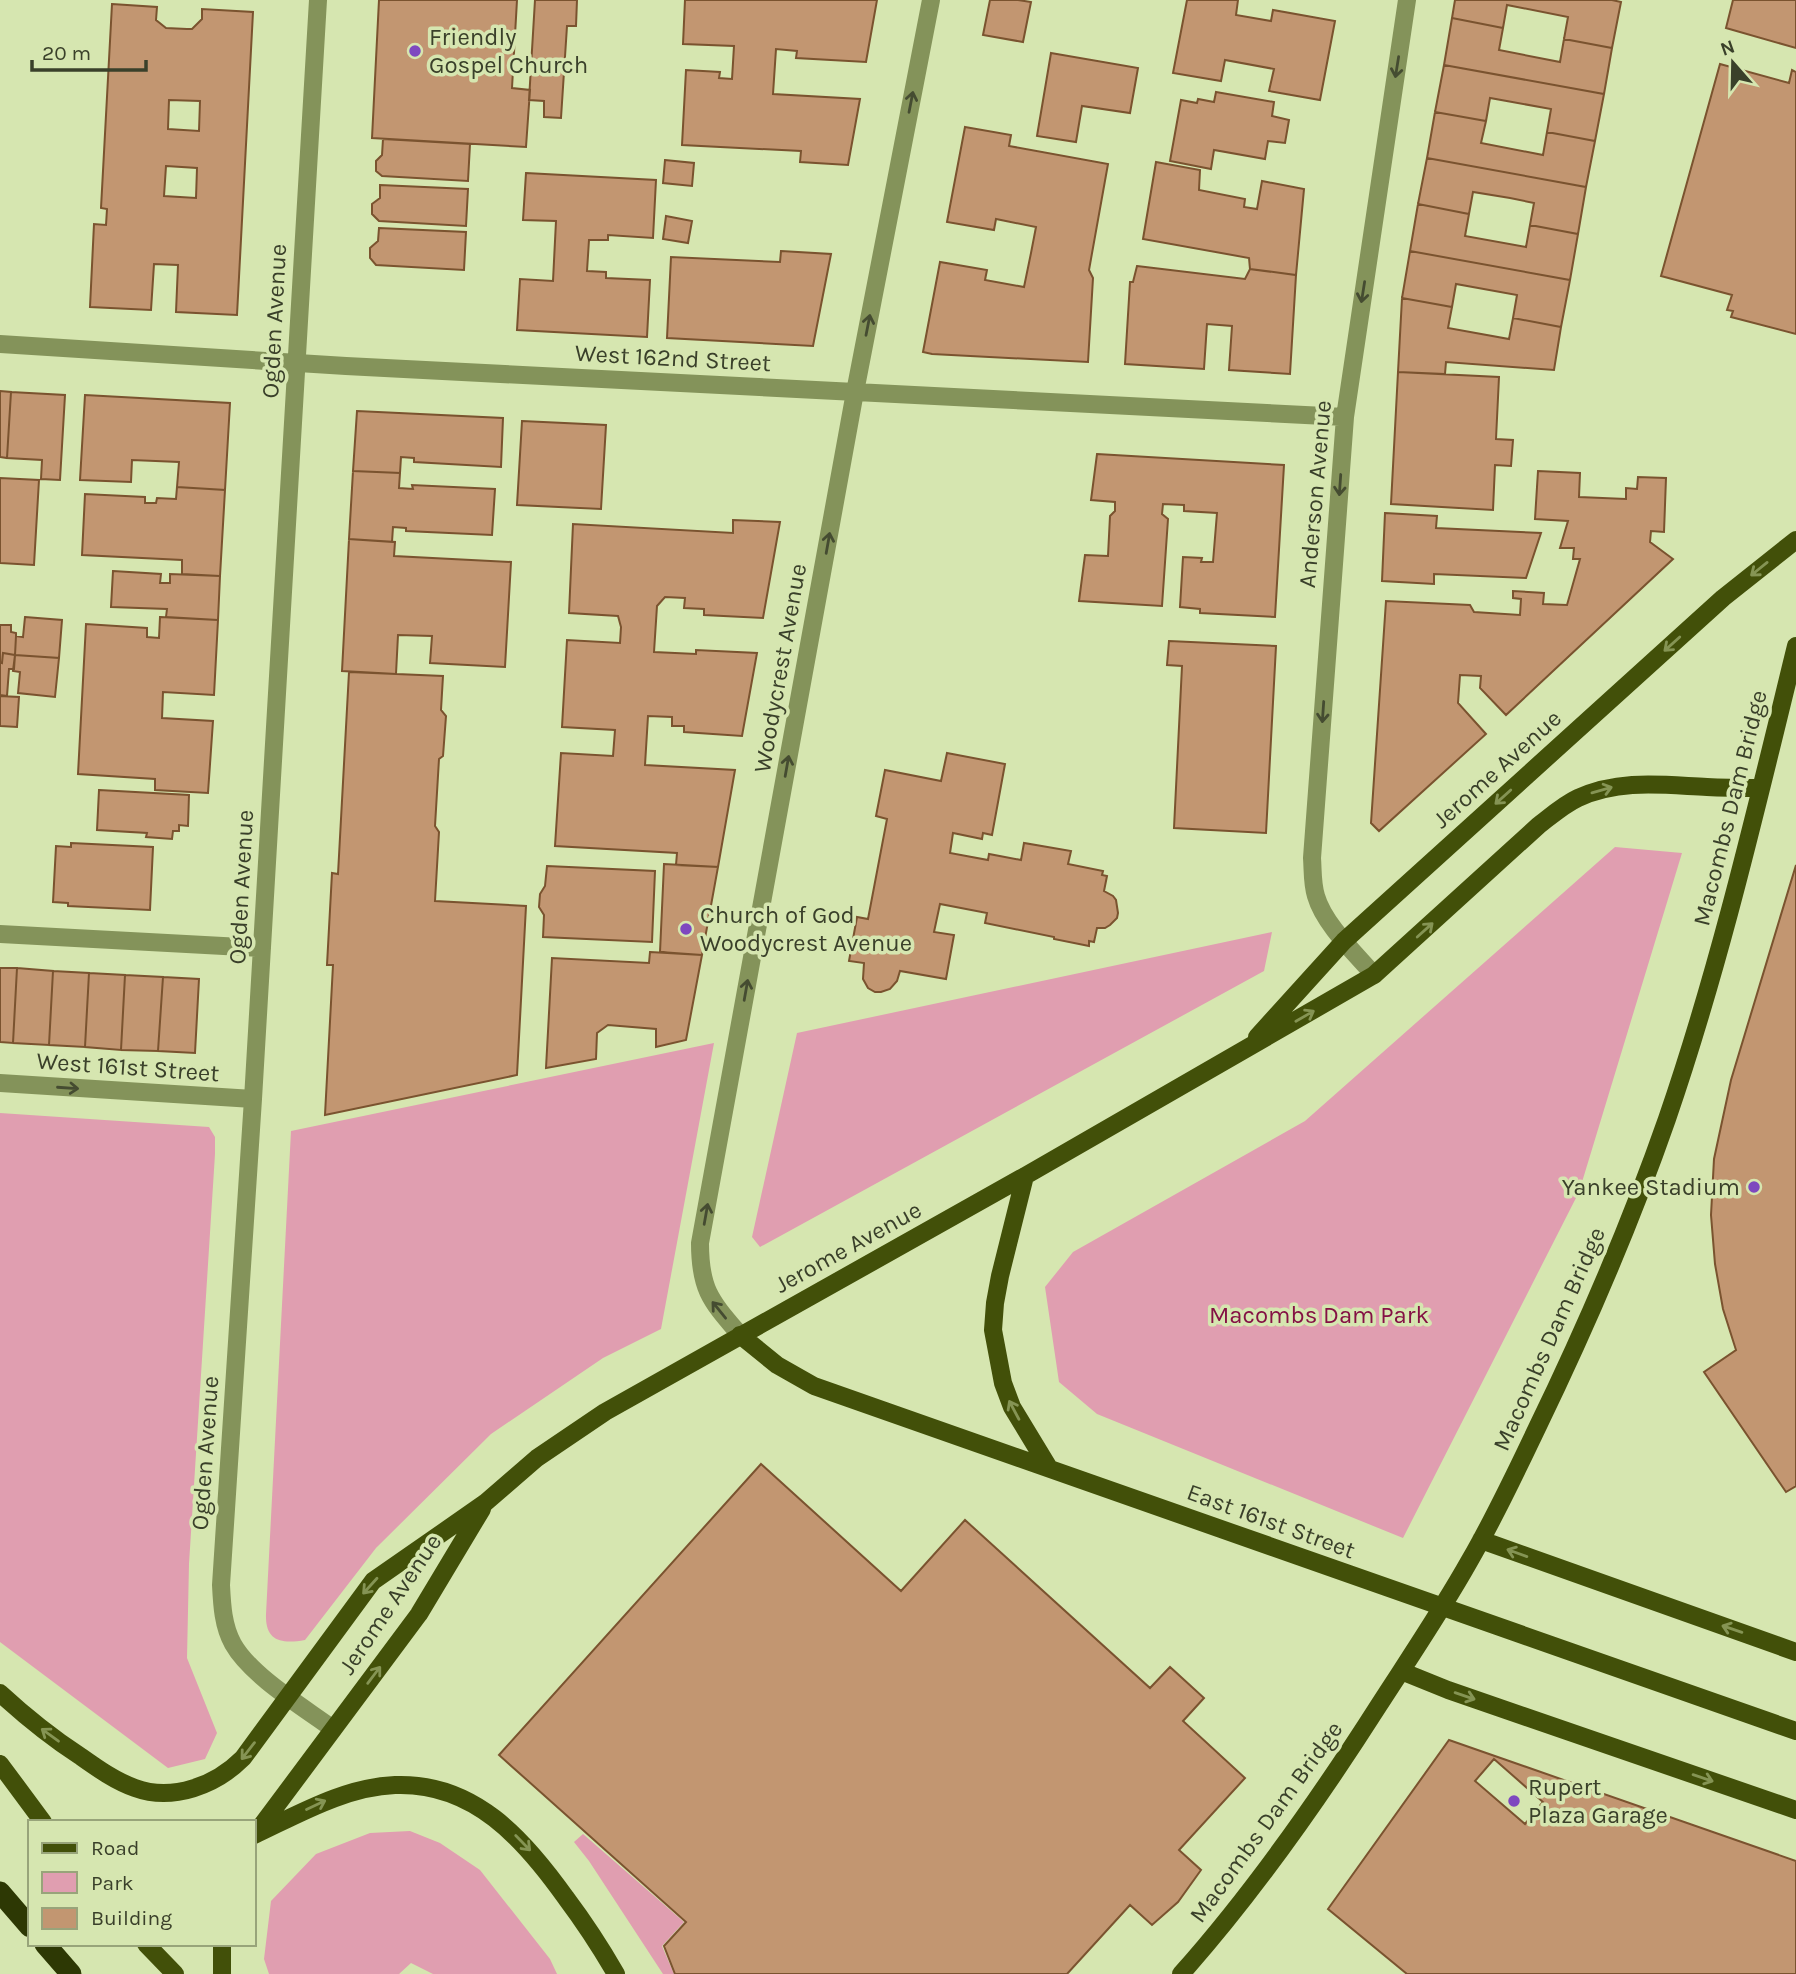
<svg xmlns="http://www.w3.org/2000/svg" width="1796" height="1974" font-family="Karla,sans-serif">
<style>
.green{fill:#e09eb0}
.building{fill:#c29671;stroke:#7a532f;stroke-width:2;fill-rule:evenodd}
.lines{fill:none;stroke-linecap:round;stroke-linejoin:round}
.minor{stroke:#84935a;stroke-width:18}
.major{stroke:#425009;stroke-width:18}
.highway{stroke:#2d3804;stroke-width:21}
.oneway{stroke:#454c31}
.oneway2{stroke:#859454}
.poi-dot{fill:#7e48bf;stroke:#d6e6b0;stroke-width:2.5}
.labels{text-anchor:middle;stroke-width:7;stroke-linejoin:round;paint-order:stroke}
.poi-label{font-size:24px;fill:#3a402a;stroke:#d6e6b0;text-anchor:start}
.street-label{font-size:24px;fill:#3a402a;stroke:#d6e6b0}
.park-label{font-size:24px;fill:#841144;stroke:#d6e6b0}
</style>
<rect width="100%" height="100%" fill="#d6e6b0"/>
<path class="green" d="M1615 847 1682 853 1579 1192 1403 1538 1097 1414 1059 1382 1045 1287 1073 1252 1305 1121Z
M1272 932 1264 971 760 1247 752 1237 797 1033Z
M714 1043 661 1329 603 1358 491 1434 376 1548 305 1640C282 1644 265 1642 266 1614L291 1131Z
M0 1113 209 1127 215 1137V1154L189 1564 187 1658 217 1733 205 1759 168 1768 0 1642Z
M410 1831 440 1843 480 1870 550 1959 557 1974H433L411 1963 399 1974H269L264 1959 271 1901 316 1854 370 1833Z
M583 1834 684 1922 662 1946 674 1974H663L589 1861 574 1842Z"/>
<path class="building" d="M379 0H517L512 88 530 90 526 147 372 138Z
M535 0H577L576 26H567L561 118 544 117V101L529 100Z
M685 0H877L866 62 796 58 797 51 776 49 773 94 860 99 848 165 800 162 801 151 682 145 686 70 720 72 719 78 732 79 734 46 683 44Z
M990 0H1018L1031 2 1023 42 983 35Z
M1187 0H1238L1236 15 1271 21 1273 10 1335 21 1320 100 1269 91 1274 69 1225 60 1221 81 1173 73Z
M1455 0H1612L1621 2 1612 48 1564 39 1568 17 1507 5 1503 28 1452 18Z
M1733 0H1796V48L1726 28Z
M112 4 157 7 156 20 166 28 187 29H192L202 19V9L253 12 237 315 176 312 178 265 154 264 151 310 90 307 94 224 106 225 107 209 101 208ZM169 100 200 101 199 131 168 129ZM166 166 197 168 196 198 164 196Z
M1452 18 1503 28 1499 50 1560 62 1564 39 1612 48 1604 94 1444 65Z
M1051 53 1138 68 1130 113 1082 106 1076 142 1037 136Z
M1720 64 1789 83 1792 70 1796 72V334L1731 317 1733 311 1727 310 1732 295 1661 276Z
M1444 65 1604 94 1595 141 1547 132 1551 109 1490 98 1486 121 1435 112Z
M1216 92 1274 102 1272 116 1289 120 1285 143 1268 141 1265 159 1214 150 1211 169 1170 161 1181 100 1197 103 1198 99 1214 102Z
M1435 112 1486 121 1481 143 1543 155 1547 132 1595 141 1586 187 1427 158Z
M965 127 1011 135 1009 146 1108 164 1089 270 1093 278 1088 362 932 354 923 352 940 262 987 270 985 280 1024 287 1031 253 1036 227 996 219 994 230 947 222Z
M383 139 470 144 468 181 382 176 376 171V161L382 155Z
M1427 158 1586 187 1578 234 1530 225 1534 203 1510 198 1473 192 1469 214 1418 204Z
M665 160 694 163 692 186 663 183Z
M1156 162 1200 170 1199 190 1245 199 1244 207 1257 209 1262 181 1304 189 1296 275 1250 269 1249 258 1143 239Z
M526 173 656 180 653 238 608 235V240H589L587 271 606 272V278L650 280 647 337 517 330 520 279 553 281 556 221 523 220Z
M380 185 468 189 466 226 379 221 372 214V204L380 198Z
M1418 204 1469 214 1465 236 1526 247 1530 225 1578 234 1570 280 1410 251Z
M666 216 692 221 688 243 663 239Z
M379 228 466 232 464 270 376 265 370 258V248L378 241Z
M781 251 831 254 813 346 667 338 671 257 780 262Z
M1410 251 1570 280 1561 327 1513 318 1517 295 1456 284 1452 307 1402 298Z
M1137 266 1245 279 1250 269 1296 275 1290 374 1229 370 1232 326 1207 324 1204 369 1125 364 1130 282H1133Z
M1402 298 1452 307 1448 328 1509 339 1513 318 1561 327 1554 370 1446 362 1445 374 1398 372Z
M1398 372 1499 377 1496 439 1513 440 1511 466 1495 465 1493 510 1391 504Z
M0 391 11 392 7 458 0 457Z
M11 392 65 395 60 480 41 479 42 460 7 458Z
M85 395 230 403 225 490 177 487 179 462 132 460 131 482 80 480Z
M357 411 503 418 501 467 414 462V458L401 457 400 473 353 471Z
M522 421 606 425 601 509 517 505Z
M1097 454 1284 465 1275 617 1200 613V609L1180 607 1183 557 1202 558 1201 562H1213L1217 513 1184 511V505L1163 504 1162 514 1168 519 1162 606 1079 601 1085 555 1108 556 1110 516 1115 511V502L1091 500Z
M353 471 400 473 399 488 413 489 412 485 495 489 492 535 406 531V528L393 527 392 542 349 539Z
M1538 471 1580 473 1579 497 1626 499V488L1637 489 1638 477 1666 478 1664 532 1651 531 1650 542 1673 559 1506 715 1480 688 1481 676 1460 675 1458 703 1486 734 1379 831 1371 823 1386 601 1470 605 1474 612 1520 615 1521 599 1513 598V591L1544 593 1543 604 1567 605 1580 559H1573L1574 548H1560L1568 521 1535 519Z
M0 478 39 480 34 565 0 563Z
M177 487 225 490 220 576 182 574V560L82 555 85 494 145 497V503H156L157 498 176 499Z
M1385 513 1437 516 1436 528 1541 533 1526 578 1434 574V584L1382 581Z
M733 520 780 522 763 618 704 615V609L684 608 685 598 665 597 657 606 654 652 696 654V650L757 653 742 736 684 732V726H672V717L648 716 645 765 735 770 718 867 676 865 677 853 555 846 561 753 613 756 615 730 562 727 567 640 620 643 621 627 618 616 569 613 573 524 733 533Z
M349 539 395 542 394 556 511 562 505 667 430 663 432 636 398 635 396 674 342 671Z
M113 571 161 574 160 583H170V574L220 576 218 620 166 617 167 609 111 607Z
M25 617 62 620 59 658 15 655 16 636 23 637Z
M160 617 218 620 214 695 163 692 162 718 213 721 208 793 155 790V779L78 774 86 624 147 628V637L159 638Z
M0 625H11V632L16 633V636L15 655 3 653 2 663 0 662Z
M1169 641 1276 646 1266 833 1174 828 1182 666 1167 665Z
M3 653 15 655 14 669H9L7 696 0 695V662L2 663Z
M15 655 59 658 55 697 18 693 20 672 13 671Z
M349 672 443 676 441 710 446 716 443 756 439 759 435 826 439 832 435 901 526 906 517 1075 325 1115 333 965H327L332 873 338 874Z
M0 696 19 697 17 727 0 726Z
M947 753 1005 764 992 835 983 833 982 839 953 833 950 853 988 860 989 854 1021 860 1024 843 1071 851 1068 864 1103 871 1102 875 1107 876 1104 891 1113 896 1116 900 1118 913 1117 918 1110 925 1105 928H1097L1094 942 1089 941V946L1054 939V937L985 923 987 913 940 904 934 932 954 935 946 979 900 971 897 981 890 989 881 992H875L868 988 863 979 864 963 849 961 857 917 868 919 887 819 876 816 885 770 941 781Z
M99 790 189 795 188 826 179 825V831H173L172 839 146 837 147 833 97 830Z
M71 843 153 847 150 910 68 906V903L53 902 56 846 71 847Z
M664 864 718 867 702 955 660 952Z
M1796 865V1486L1786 1492 1704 1372 1736 1350 1723 1309 1715 1264 1711 1215 1714 1159 1731 1080Z
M547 866 655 871 652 942 543 937 544 915 539 907 540 894 545 886Z
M650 952 702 955 686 1040 656 1047V1029L608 1025 597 1033 596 1059 546 1068 552 958 649 963Z
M0 968H17L13 1043 0 1042Z
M17 968 53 971 49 1045 13 1043Z
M53 971 89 973 85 1047 49 1045Z
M89 973 125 975 121 1050 85 1047Z
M125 975 163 977 158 1051 121 1050Z
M163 977 199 979 195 1053 158 1051Z
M761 1464 901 1591 965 1520 1150 1688 1170 1667 1204 1698 1183 1721 1245 1778 1179 1850 1201 1870 1178 1902 1152 1925 1130 1905 1067 1974H675L664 1946 686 1922 499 1755Z
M1449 1740 1796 1861V1974H1407L1328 1909Z
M1494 1759 1543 1802 1525 1824 1475 1781Z"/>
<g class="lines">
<path class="minor" d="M318 0 253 1099 221 1585C222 1605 223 1626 233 1644 251 1676 303 1707 333 1729
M0 344 346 366 1345 417
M0 934 262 948
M1374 975C1355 953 1324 924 1316 896 1312 883 1313 871 1312 858L1345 417 1407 0
M0 1083 253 1099
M740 1335C711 1301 700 1290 700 1243L855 392 931 0"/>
<path class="major" d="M1257 1037 1344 941 1723 598 1796 540
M1025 1176 1000 1276 995 1303 993 1330 1003 1383 1012 1407 1049 1468
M740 1335 777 1365 814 1386 1796 1731
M1481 1540 1796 1652
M1401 1671 1448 1690 1796 1810
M0 1693C25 1716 51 1737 80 1756 97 1768 115 1781 135 1788 173 1802 216 1785 243 1758L373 1581 485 1503 537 1458 605 1412 1025 1176 1374 975 1538 826C1551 816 1563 805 1578 798 1620 779 1662 785 1707 787 1725 788 1743 788 1761 788
M0 1764 43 1822
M256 1833 419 1614 482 1509
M254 1835C299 1814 345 1787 395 1785 474 1782 524 1839 566 1898 584 1922 601 1948 616 1974
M146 1944 175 1974
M222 1974V1944
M1181 1974C1255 1891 1319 1799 1379 1705 1410 1657 1442 1610 1470 1560 1495 1517 1516 1472 1537 1428 1586 1327 1630 1225 1667 1119 1720 965 1757 805 1796 646"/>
<path class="highway" d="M0 1892 30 1927
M45 1944 71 1974"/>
</g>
<defs><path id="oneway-shaft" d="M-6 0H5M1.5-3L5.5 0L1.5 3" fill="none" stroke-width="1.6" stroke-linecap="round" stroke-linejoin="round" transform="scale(1.75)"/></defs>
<g class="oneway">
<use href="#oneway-shaft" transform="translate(1397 67) rotate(99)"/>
<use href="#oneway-shaft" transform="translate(911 102) rotate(-79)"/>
<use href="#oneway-shaft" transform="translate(1363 292) rotate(99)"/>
<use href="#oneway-shaft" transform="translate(868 325) rotate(-79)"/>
<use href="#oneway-shaft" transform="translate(1340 485) rotate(94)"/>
<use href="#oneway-shaft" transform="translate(828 543) rotate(-80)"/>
<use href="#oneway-shaft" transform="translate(1323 712) rotate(94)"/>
<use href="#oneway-shaft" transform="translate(787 766) rotate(-80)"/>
<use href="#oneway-shaft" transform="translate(746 990) rotate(-80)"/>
<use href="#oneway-shaft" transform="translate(68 1088) rotate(4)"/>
<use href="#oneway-shaft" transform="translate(706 1214) rotate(-80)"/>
<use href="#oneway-shaft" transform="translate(719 1310) rotate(-129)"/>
</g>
<g class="oneway2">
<use href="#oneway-shaft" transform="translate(1759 569) rotate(141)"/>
<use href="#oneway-shaft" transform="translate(1672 644) rotate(138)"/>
<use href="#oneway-shaft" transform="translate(1602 790) rotate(-16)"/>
<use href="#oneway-shaft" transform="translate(1503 797) rotate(138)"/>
<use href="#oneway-shaft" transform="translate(1425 930) rotate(-42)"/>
<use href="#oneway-shaft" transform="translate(1305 1016) rotate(-30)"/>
<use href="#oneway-shaft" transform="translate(1014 1410) rotate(-118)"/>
<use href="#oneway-shaft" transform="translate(1517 1553) rotate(-160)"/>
<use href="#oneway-shaft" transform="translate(370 1586) rotate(132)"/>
<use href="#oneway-shaft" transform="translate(1732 1629) rotate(-161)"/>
<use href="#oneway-shaft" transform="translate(374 1675) rotate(-53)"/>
<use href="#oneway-shaft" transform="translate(1465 1696) rotate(19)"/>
<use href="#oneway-shaft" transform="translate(50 1735) rotate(-144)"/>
<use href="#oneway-shaft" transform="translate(248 1751) rotate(128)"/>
<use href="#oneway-shaft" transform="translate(1703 1778) rotate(19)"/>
<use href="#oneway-shaft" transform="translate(316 1805) rotate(-25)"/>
<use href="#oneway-shaft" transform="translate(523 1843) rotate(46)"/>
</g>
<g class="poi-dot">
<circle cx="415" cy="51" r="7"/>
<circle cx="686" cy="929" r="7"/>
<circle cx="1754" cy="1187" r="7"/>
<circle cx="1514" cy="1801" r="7"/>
</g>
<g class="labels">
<g class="poi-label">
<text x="429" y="45">Friendly<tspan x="429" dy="28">Gospel Church</tspan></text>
<text x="700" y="923">Church of God<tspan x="700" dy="28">Woodycrest Avenue</tspan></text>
<text x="1740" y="1195" text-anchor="end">Yankee Stadium</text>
<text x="1528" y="1795">Rupert<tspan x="1528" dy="28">Plaza Garage</tspan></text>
</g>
<g class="street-label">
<text transform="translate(274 321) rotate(-87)" y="8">Ogden Avenue</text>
<text transform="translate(673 358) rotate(3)" y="8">West 162nd Street</text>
<text transform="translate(1315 494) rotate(-85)" y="8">Anderson Avenue</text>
<text transform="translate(780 668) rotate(-80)" y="8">Woodycrest Avenue</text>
<text transform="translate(1497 769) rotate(-42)" y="8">Jerome Avenue</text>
<text transform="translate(1730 808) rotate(-76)" y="8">Macombs Dam Bridge</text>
<text transform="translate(241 887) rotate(-87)" y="8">Ogden Avenue</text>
<text transform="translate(128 1067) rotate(4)" y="8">West 161st Street</text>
<text transform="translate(848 1247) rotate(-29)" y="8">Jerome Avenue</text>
<text transform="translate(1549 1339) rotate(-66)" y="8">Macombs Dam Bridge</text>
<text transform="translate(205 1453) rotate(-86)" y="8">Ogden Avenue</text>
<text transform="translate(1271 1521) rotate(20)" y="8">East 161st Street</text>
<text transform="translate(390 1604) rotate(-56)" y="8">Jerome Avenue</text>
<text transform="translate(1266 1822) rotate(-54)" y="8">Macombs Dam Bridge</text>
</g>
<g class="park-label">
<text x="1319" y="1323">Macombs Dam Park</text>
</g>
</g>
<rect x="28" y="1820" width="228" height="126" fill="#d6e6b0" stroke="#98a47a" stroke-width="2"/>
<rect x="42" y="1843" width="35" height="10" fill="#425009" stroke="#98a47a" stroke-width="2"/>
<text x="91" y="1855" font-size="21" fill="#3a402a">Road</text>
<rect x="42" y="1872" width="35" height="21" fill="#e09eb0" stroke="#98a47a" stroke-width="2"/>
<text x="91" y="1890" font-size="21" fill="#3a402a">Park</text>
<rect x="42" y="1908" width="35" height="21" fill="#c29671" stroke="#98a47a" stroke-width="2"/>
<text x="91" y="1925" font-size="21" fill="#3a402a">Building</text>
<g transform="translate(1733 63) rotate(340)" stroke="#d6e6b0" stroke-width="5" paint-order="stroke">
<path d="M0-5L12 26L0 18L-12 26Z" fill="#3a402a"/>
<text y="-10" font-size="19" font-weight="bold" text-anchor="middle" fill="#3a402a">N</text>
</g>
<path d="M32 60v10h114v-10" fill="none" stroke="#3a402a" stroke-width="3.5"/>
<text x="42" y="60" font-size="21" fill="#3a402a" stroke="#d6e6b0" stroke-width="5" paint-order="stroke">20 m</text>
</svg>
